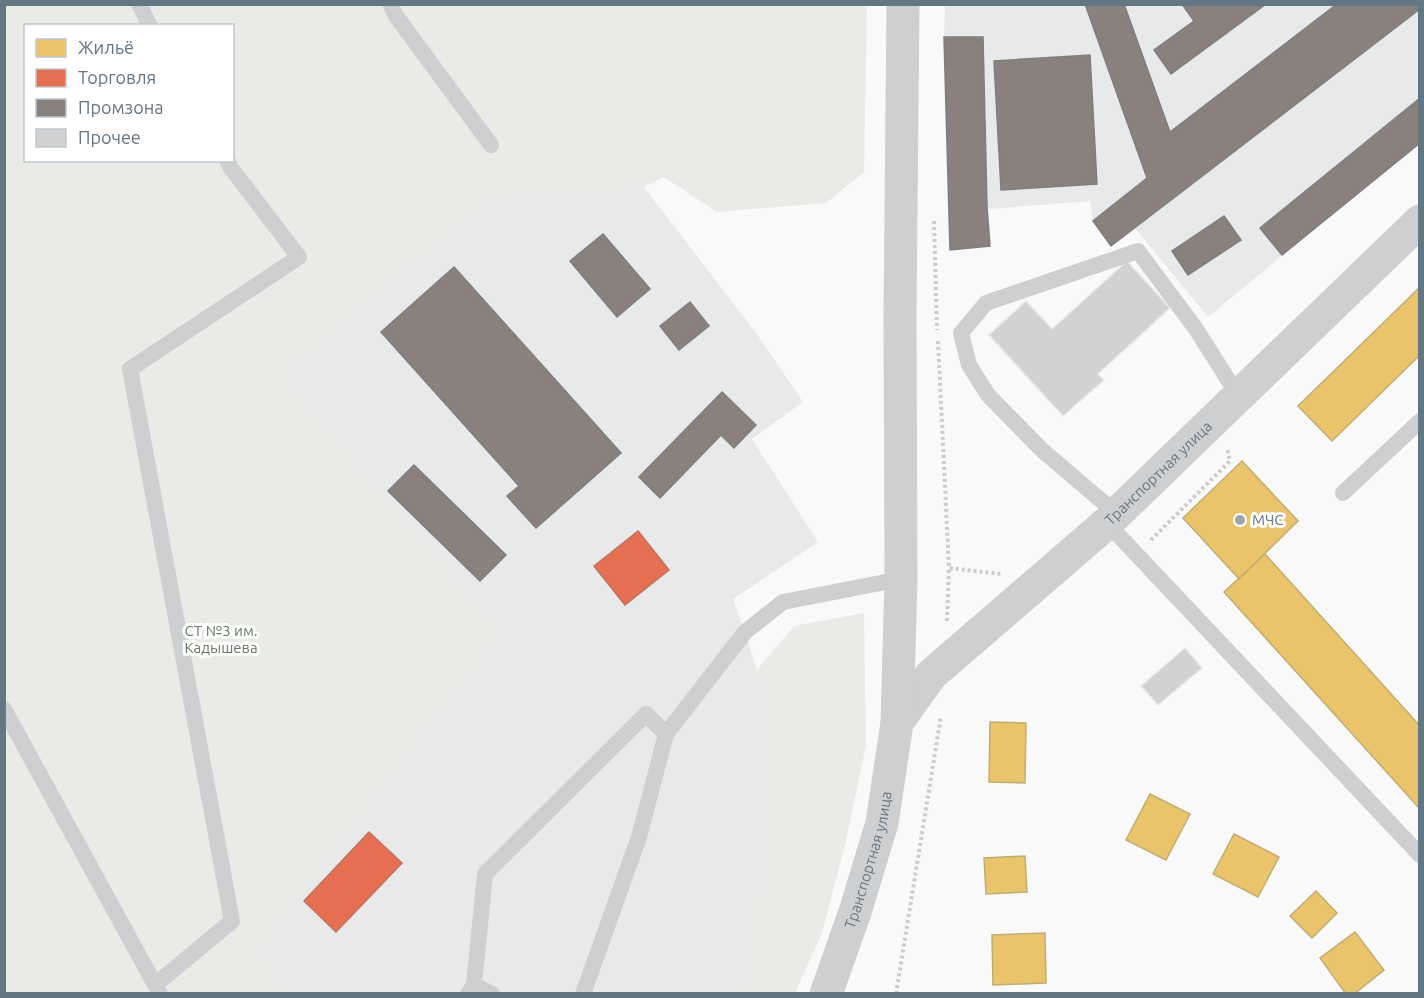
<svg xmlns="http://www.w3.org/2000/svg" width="1424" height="998" font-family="Ubuntu,sans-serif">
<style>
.built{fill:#e8e9e9}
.green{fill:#e8ebe6;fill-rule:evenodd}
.homes{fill:#e9c46a;stroke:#c1ad72;stroke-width:1.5}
.shops{fill:#e76f51;stroke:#c07160;stroke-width:1.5}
.industry{fill:#8a817c;stroke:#7f7e7e;stroke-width:1.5}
.building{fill:#d0d2d3;stroke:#e8e8e8;stroke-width:1.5}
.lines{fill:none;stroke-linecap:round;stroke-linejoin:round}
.path{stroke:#cbcccd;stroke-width:4;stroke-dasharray:3 3;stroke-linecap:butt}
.service{stroke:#cecfd0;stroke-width:16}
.tertiary{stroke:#cecfd0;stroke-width:33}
.poi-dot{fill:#99a4ac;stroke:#fff;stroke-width:2}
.labels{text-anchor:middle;stroke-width:6;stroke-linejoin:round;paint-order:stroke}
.street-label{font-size:15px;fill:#657683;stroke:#fff}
.poi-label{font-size:15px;fill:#657683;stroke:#fff;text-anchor:start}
.park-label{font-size:15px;fill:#687a64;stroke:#fff}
</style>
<rect width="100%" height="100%" fill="#f9f9f9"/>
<path class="built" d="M945 5H1419V142L1208 317 1135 228 1111 246 1093 221 1090 201 988 209 990 246 950 250 944 37Z
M644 187 759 337 803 402 752 439 818 542 733 599 745 632 768 707 773 816 742 993H283L258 948 500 632 280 376 489 198Z"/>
<path class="green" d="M5 5H867L864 172 826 203 717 212 664 177 644 187 489 198 280 376 500 632 258 948 283 993 5 994ZM26 26H232V160H26Z
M864 613 866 746 846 841 822 933 795 993H742L773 816 768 707 756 671 794 626Z"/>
<path class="homes" d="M1420 287V355L1332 441 1298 406Z
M1242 461 1298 521 1239 579 1183 518Z
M1265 554 1420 726V809L1224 592Z
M990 722 1026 723 1025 783 989 782Z
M1150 794 1190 814 1166 860 1126 840Z
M1234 834 1279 857 1258 897 1213 874Z
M1025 856 1027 892 986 894 984 858Z
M1316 891 1337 913 1312 938 1290 916Z
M1355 932 1384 970 1354 994H1346L1320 958Z
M1045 933 1046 983 993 985 992 935Z"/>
<path class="shops" d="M638 531 669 570 625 605 594 566Z
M369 832 402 863 336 932 304 901Z"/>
<path class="industry" d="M1085 4H1124L1170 132 1337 4H1420V9L1111 246 1093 221 1147 178Z
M1182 4H1266L1171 74 1154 50 1194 21Z
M944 37H983L987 206 990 246 950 250Z
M1090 55 1097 184 1001 190 994 61Z
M1420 98V143L1282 255 1260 228Z
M1224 216 1241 240 1188 275 1172 251Z
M603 234 650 289 617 317 570 261Z
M454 267 621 453 536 528 507 496 519 486 381 332Z
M690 302 709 326 679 350 660 326Z
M722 392 756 425 734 448 721 435 660 498 639 477Z
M414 465 506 555 480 581 388 491Z"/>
<path class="building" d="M1127 261 1170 308 1098 374 1104 380 1063 416 989 335 1026 301 1052 329Z
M1185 648 1202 668 1158 705 1141 686Z"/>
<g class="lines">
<path class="path" d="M934 221 937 330
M938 341 949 568 1001 574
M1151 540 1230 461 1227 448
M947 621 949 568
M896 994 941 716"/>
<path class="service" d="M139 4 150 26
M390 4 396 16 491 145
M1343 493 1420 421
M1117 514 1042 450 988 395 969 365 961 333 986 303 1138 251 1196 329 1239 397
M1107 523 1420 855
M4 709 159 992
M155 985 232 921 130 369 299 257 231 168 227 160
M474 985 492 994
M468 994 474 985 485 874 646 714 666 734
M583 994 639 837 666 734 745 632 783 602 901 579"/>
<g class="tertiary">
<path id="s1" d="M897 723 931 675 1107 523 1420 221"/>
<path id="s2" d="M826 994 855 912 882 823 897 723 901 579 900 315 903 4"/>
</g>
</g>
<circle class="poi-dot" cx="1240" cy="520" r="6"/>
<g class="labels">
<g class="street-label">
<text dy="5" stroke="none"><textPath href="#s1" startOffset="363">Транспортная улица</textPath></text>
<text dy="5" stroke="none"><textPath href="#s2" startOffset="141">Транспортная улица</textPath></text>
</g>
<g class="poi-label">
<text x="1252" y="525">МЧС</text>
</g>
<g class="park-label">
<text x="221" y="636">СТ №3 им.<tspan x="221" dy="17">Кадышева</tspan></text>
</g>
</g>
<rect width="1424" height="998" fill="none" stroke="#657683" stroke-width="12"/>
<rect x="24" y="24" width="210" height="138" fill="#ffffff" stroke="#c1c8cd" stroke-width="1.5"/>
<rect x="36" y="39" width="30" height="18" fill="#e9c46a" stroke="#c1c8cd" stroke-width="1.5"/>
<text x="78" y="54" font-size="18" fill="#657683">Жильё</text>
<rect x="36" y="69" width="30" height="18" fill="#e76f51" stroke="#c1c8cd" stroke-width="1.5"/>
<text x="78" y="84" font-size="18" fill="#657683">Торговля</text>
<rect x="36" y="99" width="30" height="18" fill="#8a817c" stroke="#c1c8cd" stroke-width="1.5"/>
<text x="78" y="114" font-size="18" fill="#657683">Промзона</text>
<rect x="36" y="129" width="30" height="18" fill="#d0d2d3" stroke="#c1c8cd" stroke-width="1.5"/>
<text x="78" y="144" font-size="18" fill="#657683">Прочее</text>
</svg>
